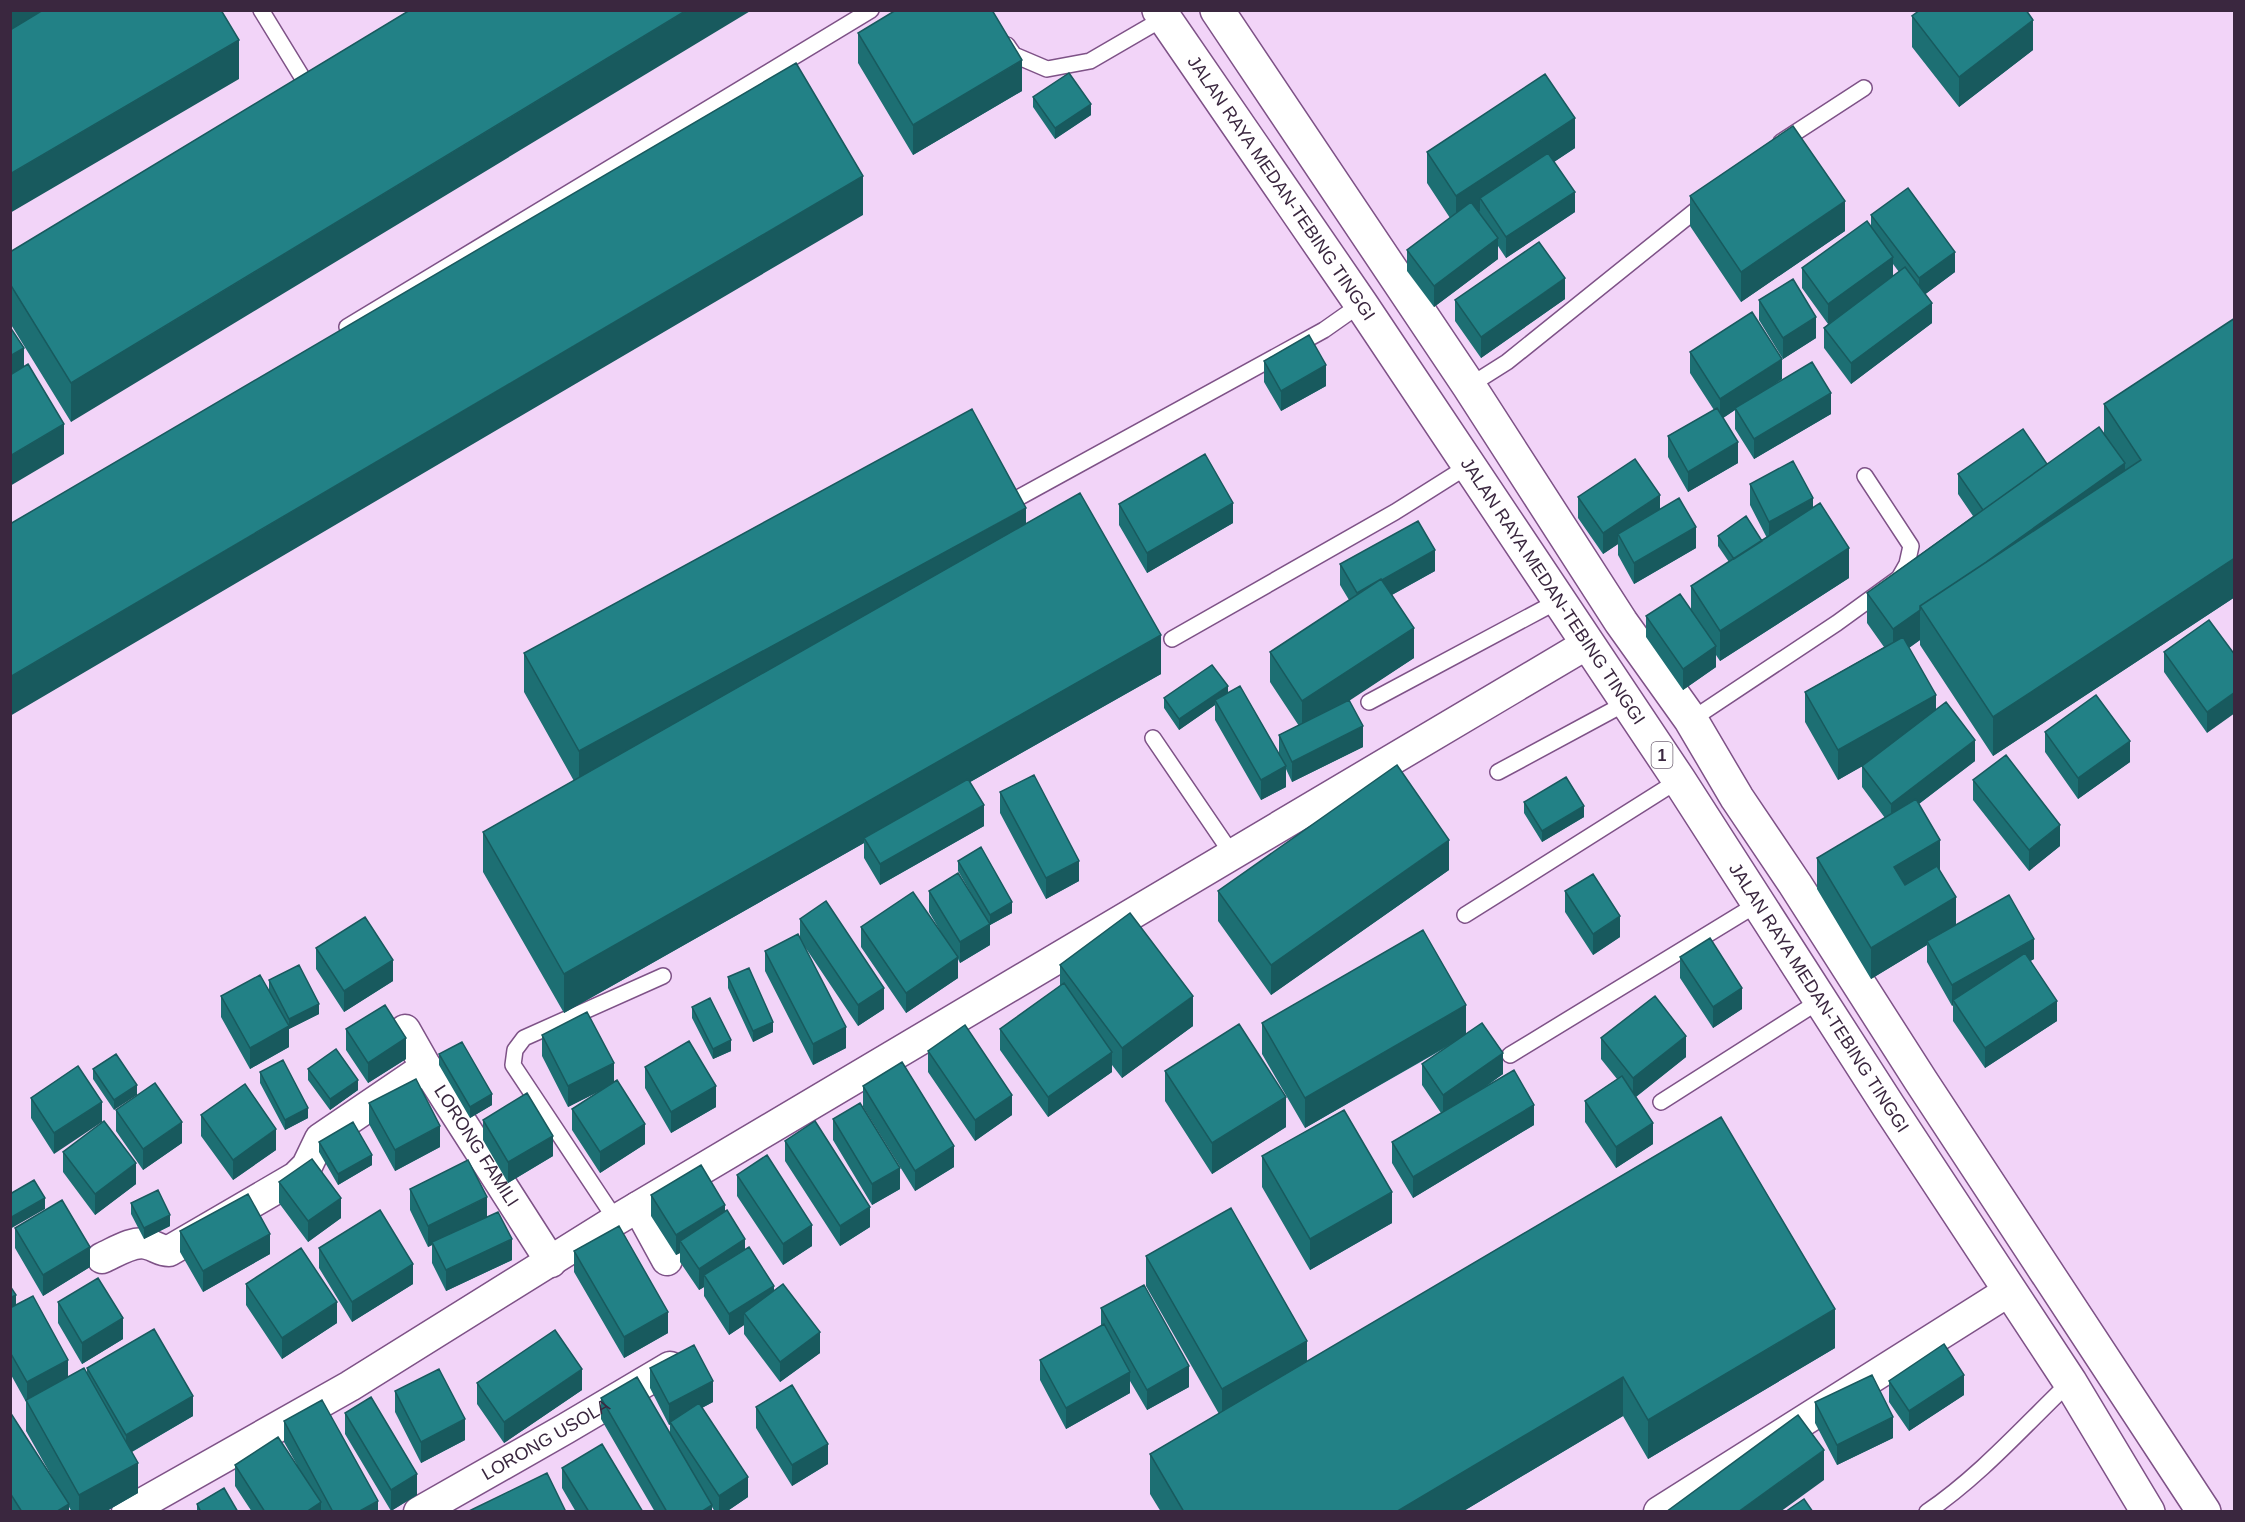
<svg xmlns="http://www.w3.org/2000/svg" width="2245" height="1522" font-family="Helvetica,sans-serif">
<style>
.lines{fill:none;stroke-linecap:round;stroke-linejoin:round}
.lane-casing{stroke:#7e5287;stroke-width:18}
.street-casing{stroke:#7e5287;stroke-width:33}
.highway-casing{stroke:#7e5287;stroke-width:36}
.lane{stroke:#fff;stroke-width:15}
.street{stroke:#fff;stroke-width:30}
.highway{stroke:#fff;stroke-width:33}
.wall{fill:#1d6f73;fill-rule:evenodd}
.shaded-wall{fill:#185a5e}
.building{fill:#228186;stroke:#185a5e;stroke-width:1.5}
.labels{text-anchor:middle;stroke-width:6;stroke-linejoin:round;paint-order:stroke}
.shield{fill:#fff;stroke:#756879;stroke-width:1.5}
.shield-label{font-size:16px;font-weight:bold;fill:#3a273f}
.street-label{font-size:18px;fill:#3a273f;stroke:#fff}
</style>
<rect width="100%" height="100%" fill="#f2d4f8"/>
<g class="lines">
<defs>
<path id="lane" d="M261 10 310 90 314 87
M1007 45 1014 55 1047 69 1090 61 1164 18
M1781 142 1864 88
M347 327 871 10
M1469 386 1507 362 1706 202
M1018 498 1324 330 1361 304
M1172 639 1395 512 1468 466
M1369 702 1558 601
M1691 720 1837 623 1899 578 1907 564 1911 546 1865 476
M1153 738 1232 854
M1498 772 1626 703
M1465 915 1679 780
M1510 1055 1759 903
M1661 1102 1821 1000
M616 1220 513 1065 515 1050 524 1038 663 976
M1927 1512C1980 1476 2024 1426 2070 1382"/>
<g id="street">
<path id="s1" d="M405 1030 426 1067 551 1262"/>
<path d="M638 1207 667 1260"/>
<path d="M102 1258C114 1253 133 1240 147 1244 156 1246 160 1251 169 1251L296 1177 307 1166 320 1139 426 1067"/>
<path d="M127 1512 350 1386 616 1220 1587 644"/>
<path id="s2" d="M419 1512 565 1429 670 1367"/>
<path d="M1659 1512 2009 1291"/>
</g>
<g id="highway">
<path id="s3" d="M1159 10 1361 304 1679 780 1889 1107 2070 1382 2148 1512"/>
<path d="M1217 10 1469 386 1621 622 1691 720 1737 798 1795 884 1921 1081 2204 1512"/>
</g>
</defs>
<use href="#lane" class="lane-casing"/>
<use href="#street" class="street-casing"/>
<use href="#highway" class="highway-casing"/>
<use href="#lane" class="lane"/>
<use href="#street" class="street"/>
<use href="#highway" class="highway"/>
</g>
<path class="wall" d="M410 10 71 422 10 323V252Z
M1912 16 2033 50 1959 107 1912 47Z
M858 33 1022 91 913 155 858 63Z
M1033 97 1091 115 1055 139 1033 107Z
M1575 148 1554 162 1575 212 1506 258 1498 246V259L1434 307 1407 271V250L1450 218 1427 183V152Z
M1690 196 1845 231 1741 302 1690 226Z
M1871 215 1955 272 1925 294 1932 323 1851 384 1824 348V328L1828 324 1802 288V268L1871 227ZM1893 264 1899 272 1893 276Z
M1565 299 1481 358 1455 321V300Z
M1759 300 1816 338 1783 359 1759 320Z
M2235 318V597L1993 756 1920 645V640L1909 648 1936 710 1975 761 1919 804 1956 925 2034 959 2030 961 2057 1021 1985 1068 1953 1021V1005L1952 1006 1927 962V945L1871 979 1817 889V858L1885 818 1862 787V766L1838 780 1805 722V692L1884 647 1867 623V593L1973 516 1958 494V474L2047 464 2104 434V404Z
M1690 352 1782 379 1771 387 1831 414 1754 459 1735 429V410L1723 418 1738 463 1688 492 1668 457V436L1714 410 1690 373Z
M1264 361 1326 386 1281 411 1264 382Z
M1750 484 1813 508 1849 578 1720 661 1716 655V667L1683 690 1646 637V616L1691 610V586L1729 562 1718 546V536L1762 541 1767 538 1750 505Z
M1578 497 1660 509 1696 548 1634 584 1618 555V544L1603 554 1578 518Z
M1119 504 1233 523 1147 573 1119 525Z
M1026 524 1161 674 970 782 984 826 880 885 864 858V843L564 1013 483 872V832L574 781 524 692V653Z
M1340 564 1435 571 1392 595 1414 658 1349 700 1363 747 1292 782 1286 769V787L1261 800 1215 720V705L1179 730 1164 708V698L1228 693 1279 755V735L1299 726 1270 682V652L1349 600 1340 585Z
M2209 620 2207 733 2164 672V652Z
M2045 732 2130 762 2078 799 2045 752Z
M1973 780 2060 846 2029 871 1973 800Z
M1000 792 1079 881 1046 899 1000 813Z
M1524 802 1584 817 1542 842 1524 813Z
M958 861 1012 913 990 925V945L960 963 958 959V978L906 1013 861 947V927L946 941 929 912V891L975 900 958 871Z
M1449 870 1271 995 1218 921V891Z
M1565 891 1620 937 1593 955 1565 912Z
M800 919 884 1009 858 1026 805 947 846 1048 813 1065 765 971V951L800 937Z
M316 948 393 981 344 1012 316 969Z
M1680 957 1742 1009 1713 1028 1680 978Z
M1060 965 1193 1026 1122 1078 1112 1065V1072L1048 1117 1000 1050V1029L1060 986Z
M728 977 773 1032 753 1042 728 988Z
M269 980 319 1014 289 1029V1047L250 1069 221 1017V996L269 990Z
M692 1007 731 1051 713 1059 692 1018Z
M1262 1023 1466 1034 1503 1074 1480 1091 1534 1125 1413 1198 1392 1163V1142L1441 1113 1422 1085V1064L1452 1044 1305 1128 1262 1054Z
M346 1029 406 1059 368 1083 346 1050Z
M542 1035 614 1082 645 1144 600 1173 572 1130V1109L601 1090 568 1107 542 1056Z
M1601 1038 1686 1057 1636 1097 1653 1144 1616 1168 1585 1122V1101L1617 1079 1601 1059Z
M928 1051 1012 1115 975 1141 928 1072Z
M116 1054 114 1110 93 1079V1069Z
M439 1054 492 1105 470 1118 439 1065Z
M78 1066 54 1154 31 1118V1098Z
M645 1067 716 1107 671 1133 645 1088Z
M308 1069 358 1090 330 1110 308 1080Z
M1165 1071 1286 1127 1212 1174 1165 1101Z
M260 1072 308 1118 285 1130 260 1083Z
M863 1086 954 1167 915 1191 863 1107Z
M369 1103 440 1147 395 1171 369 1124Z
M116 1110 182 1143 143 1170 116 1131Z
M201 1115 276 1150 233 1180 201 1136Z
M833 1119 900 1189 872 1205 833 1140Z
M483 1120 553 1156 508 1183 483 1140Z
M785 1141 870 1227 840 1246 785 1161Z
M319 1142 372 1165 338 1185 319 1152Z
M63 1152 136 1184 95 1215 63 1172Z
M1262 1156 1392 1223 1310 1270 1262 1187Z
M737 1175 812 1246 783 1265 737 1196Z
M279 1182 341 1218 308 1242 279 1203Z
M410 1189 487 1217 512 1260 446 1291 432 1263V1245L428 1247 410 1210Z
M651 1195 725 1211 745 1249 774 1291 820 1353 780 1382 744 1334V1325L729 1335 704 1296V1287L699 1290 680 1262V1253L676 1255 651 1216Z
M131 1203 170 1226 144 1239 131 1214Z
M15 1228 90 1267 43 1296 15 1248Z
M180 1231 270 1254 203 1292 180 1252Z
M319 1248 413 1284 352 1322 319 1268Z
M574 1251 668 1333 624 1358 574 1272Z
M1146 1256 1307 1362 1835 1348 1648 1459 1623 1416 1462 1512H1161L1150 1494V1454L1219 1414 1146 1286Z
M246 1284 337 1323 282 1359 246 1305Z
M58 1302 123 1339 82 1364 58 1323Z
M10 1308 68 1377 87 1373V1368L193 1416 132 1452 138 1493 105 1512H72L69 1507V1512H10V1412L52 1477 26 1431V1402L10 1373Z
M1101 1308 1189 1387 1147 1410 1130 1381V1393L1066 1429 1040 1380V1360L1101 1326Z
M650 1368 713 1402 702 1408 748 1497 726 1512H715L712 1507V1512H655L601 1419V1398L670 1434V1424L669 1425 650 1388Z
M1889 1381 1964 1395 1909 1431 1889 1402Z
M477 1383 582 1390 504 1443 477 1404Z
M395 1391 465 1440 421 1463 395 1412Z
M1815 1402 1893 1438 1837 1465 1815 1423Z
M756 1407 828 1464 792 1486 756 1428Z
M345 1413 417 1495 391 1511 345 1434Z
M284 1421 378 1512H322L321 1510V1512H252L235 1486V1465H297L284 1442Z
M562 1468 643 1512H576L562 1488Z
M197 1504 238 1512H197Z"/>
<path class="shaded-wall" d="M10 10H67L10 44Z
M687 10H752L71 422V383Z
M2033 20V50L1959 107V77Z
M239 40V79L10 213V174Z
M1022 60V91L913 155V125Z
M1091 104V115L1055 139V128Z
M1575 118V148L1486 207 1480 198V211L1456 227V196Z
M863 176V215L10 716V677Z
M1575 192V212L1506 258V237Z
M1845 201V231L1741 302V272Z
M1498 238V259L1434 307V286Z
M1955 252V272L1919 299V278Z
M1893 257V278L1828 324V304Z
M1565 278V299L1481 358V337Z
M1932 303V323L1851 384V363Z
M1816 317V338L1783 359V338Z
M24 348V378L10 387V356Z
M1782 359V379L1736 409 1735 408V410L1720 420V399Z
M1326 365V386L1281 411V391Z
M1831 393V414L1754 459V439Z
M64 424V454L10 486V456Z
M1738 442V463L1688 492V472Z
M2125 463V493L1921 609Z
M1660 495V516L1618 534V544L1603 554V533Z
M1813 498V519L1769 542V522Z
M1233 503V523L1147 573V553Z
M1026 508V547L579 790V751Z
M1696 527V548L1634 584V563Z
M1849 548V578L1720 661V631Z
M1435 550V571L1357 614V593Z
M2235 558V597L1993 756V717Z
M1920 610V640L1893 659V629Z
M1414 628V658L1302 732V701Z
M1161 635V674L866 841 864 838V843L564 1013V974Z
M1716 646V667L1683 690V669Z
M1228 686V696L1215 700V705L1179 730V719Z
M2235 692V713L2207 733V712Z
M1936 695V725L1838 780V750Z
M1363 726V747L1292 782V762Z
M1975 740V761L1891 825V804Z
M2130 741V762L2078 799V778Z
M1286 766V787L1261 800V780Z
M984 805V826L880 885V864Z
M1584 806V817L1542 842V831Z
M2060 825V846L2029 871V850Z
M1449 840V870L1271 995V965Z
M1940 840V870L1894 898V867Z
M1079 861V881L1046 899V878Z
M1956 897V928L1927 941V945L1871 979V948Z
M1012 902V913L990 925V915Z
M1620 916V937L1593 955V934Z
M990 924V945L960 963V942Z
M2034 939V959L1956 1004 1953 1000V1005L1952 1006V985Z
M958 957V978L906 1013V993Z
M393 960V981L344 1012V991Z
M884 988V1009L858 1026V1005Z
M1742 988V1009L1713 1028V1007Z
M1193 996V1026L1122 1078V1048Z
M2057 1001V1021L1985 1068V1048Z
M319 1004V1014L289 1029V1047L250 1069V1048L289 1026V1019Z
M1466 1005V1035L1305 1128V1098Z
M773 1022V1032L753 1042V1031Z
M846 1027V1048L813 1065V1044Z
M1686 1036V1057L1633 1099V1078Z
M406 1038V1059L368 1083V1063Z
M731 1040V1051L713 1059V1049Z
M1112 1052V1072L1048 1117V1097Z
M1503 1053V1074L1443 1116V1095Z
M614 1063V1084L568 1107V1086Z
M358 1080V1090L330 1110V1099Z
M137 1085V1095L114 1110V1100Z
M716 1086V1107L671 1133V1112Z
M492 1094V1105L470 1118V1107Z
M1012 1095V1115L975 1141V1120Z
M1286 1097V1127L1212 1174V1143Z
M102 1102V1122L54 1154V1133Z
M1534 1105V1125L1413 1198V1177Z
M308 1108V1118L285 1130V1120Z
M182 1122V1143L143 1170V1149Z
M1653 1123V1144L1616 1168V1147Z
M645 1124V1144L600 1173V1152Z
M440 1126V1147L395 1171V1150Z
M276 1129V1150L233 1180V1160Z
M553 1136V1156L508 1183V1162Z
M954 1146V1167L915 1191V1171Z
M372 1155V1165L338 1185V1174Z
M136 1163V1184L95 1215V1194Z
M900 1168V1189L872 1205V1184Z
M1392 1192V1223L1310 1270V1239Z
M487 1197V1217L432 1242V1245L428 1247V1226Z
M45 1198V1209L10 1229V1218Z
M341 1198V1218L308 1242V1221Z
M725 1205V1226L680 1241V1253L676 1255V1235Z
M870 1207V1227L840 1246V1226Z
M170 1215V1226L144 1239V1228Z
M812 1225V1246L783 1265V1244Z
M270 1234V1254L203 1292V1271Z
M512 1239V1260L446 1291V1270Z
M745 1239V1259L704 1275V1287L699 1290V1269Z
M90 1247V1267L43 1296V1275Z
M413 1264V1284L352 1322V1302Z
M774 1286V1307L744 1313V1325L729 1335V1314Z
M16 1295V1305L10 1308V1298Z
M337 1302V1323L282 1359V1338Z
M1835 1309V1348L1648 1459V1420Z
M668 1312V1333L624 1358V1337Z
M123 1318V1339L82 1364V1343Z
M820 1332V1353L780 1382V1362Z
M1307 1341V1372L1222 1420V1389Z
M68 1360V1381L27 1403V1382Z
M1189 1366V1387L1147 1410V1390Z
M582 1369V1390L504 1443V1422Z
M1130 1372V1393L1066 1429V1408Z
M1964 1375V1395L1909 1431V1411Z
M1623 1377V1416L1462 1512H1396Z
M713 1381V1402L669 1425V1404Z
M193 1396V1416L126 1455V1435Z
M1893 1417V1438L1837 1465V1445Z
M465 1419V1440L421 1463V1442Z
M828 1444V1464L792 1486V1465Z
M1824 1450V1480L1780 1512H1738Z
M138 1463V1493L105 1512H79V1495Z
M417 1474V1495L391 1511V1490Z
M748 1477V1497L726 1512H719V1496Z
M378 1501V1512H358Z
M321 1502V1512H306Z
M69 1504V1512H56Z
M712 1505V1512H701Z"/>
<path class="building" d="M43 10H221L239 40 10 174V30Z
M410 10H687L71 383 10 284V252Z
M896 10H992L1022 60 913 125 858 33Z
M1920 10H2026L2033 20 1959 77 1912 16Z
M796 63 863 176 10 677V524Z
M1069 73 1091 104 1055 128 1033 97Z
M1545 74 1575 118 1456 196 1427 152Z
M1793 126 1845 201 1741 272 1690 196Z
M1548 153 1575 192 1506 237 1480 198Z
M1908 188 1955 252 1919 278 1871 215Z
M1471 202 1498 238 1434 286 1407 250Z
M1867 221 1893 257 1828 304 1802 268Z
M1539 242 1565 278 1481 337 1455 300Z
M1905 267 1932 303 1851 363 1824 328Z
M1793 279 1816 317 1783 338 1759 300Z
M1752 312 1782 359 1720 399 1690 352Z
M2235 318V558L1993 717 1920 606 2141 460 2104 404Z
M10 327 24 348 10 356Z
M1309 335 1326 365 1281 391 1264 361Z
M1812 362 1831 393 1754 439 1735 408Z
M28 364 64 424 10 456V375Z
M1717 408 1738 442 1688 472 1668 436Z
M972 409 1026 508 579 751 524 653Z
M2099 427 2125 463 1986 562 1920 606V610L1893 629 1867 593Z
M2023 429 2047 464 1983 510 1958 474Z
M1205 454 1233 503 1147 553 1119 504Z
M1635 459 1660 495 1603 533 1578 497Z
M1793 461 1813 498 1769 522 1750 484Z
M1080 493 1161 635 564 974 483 832Z
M1679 498 1696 527 1634 563 1618 534Z
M1820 503 1849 548 1720 631 1691 586Z
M1746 516 1762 541 1734 559 1718 536Z
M1418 521 1435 550 1382 580 1381 579 1357 593 1340 564Z
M1381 579 1414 628 1302 701 1270 652Z
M1680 594 1716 646 1683 669 1646 616Z
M2209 620 2235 655V692L2207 712 2164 652Z
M1903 637 1936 695 1838 750 1805 692Z
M1212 665 1228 686 1179 719 1164 698Z
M1240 686 1286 766 1261 780 1215 700Z
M2096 695 2130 741 2078 778 2045 732Z
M1349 700 1363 726 1292 762 1279 735Z
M1946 702 1975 740 1891 804 1862 766Z
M2006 755 2060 825 2029 850 1973 780Z
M1397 765 1449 840 1271 965 1218 891Z
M1034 775 1079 861 1046 878 1000 792Z
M1566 777 1584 806 1542 831 1524 802Z
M968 779 984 805 880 864 864 838Z
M1916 799 1940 840 1894 867 1905 885 1937 866 1956 897 1871 948 1817 858Z
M981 847 1012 902 990 915 958 861Z
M958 873 990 924 960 942 929 891Z
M1593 874 1620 916 1593 934 1565 891Z
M913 892 958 957 906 993 861 927Z
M2009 895 2034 939 1952 985 1927 941Z
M826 901 884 988 858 1005 800 919Z
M1130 913 1193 996 1122 1048 1060 965Z
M365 917 393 960 344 991 316 948Z
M1423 930 1466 1005 1305 1098 1262 1023Z
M798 934 846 1027 813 1044 765 951Z
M1710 938 1742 988 1713 1007 1680 957Z
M2025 953 2057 1001 1985 1048 1953 1000Z
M299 965 319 1004 289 1019 269 980Z
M749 968 773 1022 753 1031 728 977Z
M260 975 289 1026 250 1048 221 996Z
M1064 983 1112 1052 1048 1097 1000 1029Z
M1655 996 1686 1036 1633 1078 1601 1038Z
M710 998 731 1040 713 1049 692 1007Z
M385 1005 406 1038 368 1063 346 1029Z
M587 1012 614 1063 568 1086 542 1035Z
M1482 1023 1503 1053 1443 1095 1422 1064Z
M1239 1024 1286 1097 1212 1143 1165 1071Z
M965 1025 1012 1095 975 1120 928 1051Z
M689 1041 716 1086 671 1112 645 1067Z
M462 1042 492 1094 470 1107 439 1054Z
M336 1049 358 1080 330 1099 308 1069Z
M116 1054 137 1085 114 1100 93 1069Z
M283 1060 308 1108 285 1120 260 1072Z
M902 1062 954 1146 915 1171 863 1086Z
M78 1066 102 1102 54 1133 31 1098Z
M1514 1070 1534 1105 1413 1177 1392 1142Z
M1622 1076 1653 1123 1616 1147 1585 1101Z
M416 1079 440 1126 395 1150 369 1103Z
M617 1080 645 1124 600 1152 572 1109Z
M155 1083 182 1122 143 1149 116 1110Z
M245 1084 276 1129 233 1160 201 1115Z
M527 1093 553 1136 508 1162 483 1120Z
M860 1103 900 1168 872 1184 833 1119Z
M1344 1110 1392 1192 1310 1239 1262 1156Z
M1721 1117 1835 1309 1648 1420 1623 1377 1396 1512H1184L1150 1454Z
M104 1121 136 1163 95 1194 63 1152Z
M815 1121 870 1207 840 1226 785 1141Z
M353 1122 372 1155 338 1174 319 1142Z
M767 1155 812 1225 783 1244 737 1175Z
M312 1159 341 1198 308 1221 279 1182Z
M468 1160 487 1197 428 1226 410 1189Z
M701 1165 725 1205 676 1235 651 1195Z
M34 1180 45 1198 10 1218V1194Z
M158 1190 170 1215 144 1228 131 1203Z
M248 1194 270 1234 203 1271 180 1231Z
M62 1200 90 1247 43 1275 15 1228Z
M1231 1208 1307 1341 1222 1389 1146 1256Z
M380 1210 413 1264 352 1302 319 1248Z
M727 1210 745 1239 699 1269 680 1241Z
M498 1212 512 1239 446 1270 432 1242Z
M619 1226 668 1312 624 1337 574 1251Z
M749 1247 774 1286 729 1314 704 1275Z
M301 1248 337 1302 282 1338 246 1284Z
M98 1278 123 1318 82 1343 58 1302Z
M783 1284 820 1332 780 1362 744 1313Z
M1144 1285 1189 1366 1147 1390 1101 1308Z
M10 1286 16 1295 10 1298Z
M33 1296 68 1360 27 1382 10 1352V1308Z
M1104 1324 1130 1372 1066 1408 1040 1360Z
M154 1329 193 1396 126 1435 87 1368Z
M555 1330 582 1369 504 1422 477 1383Z
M1944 1344 1964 1375 1909 1411 1889 1381Z
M694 1345 713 1381 669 1404 650 1368Z
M84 1368 138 1463 79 1495 26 1400Z
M439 1369 465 1419 421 1442 395 1391Z
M1872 1375 1893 1417 1837 1445 1815 1402Z
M637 1377 712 1505 701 1512H667L601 1398Z
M792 1385 828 1444 792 1465 756 1407Z
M371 1397 417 1474 391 1490 345 1413Z
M322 1400 378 1501 358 1512H333L284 1421Z
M699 1403 748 1477 719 1496 670 1422Z
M10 1412 69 1504 56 1512H22L10 1493Z
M1798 1415 1824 1450 1738 1512H1666Z
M278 1437 321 1502 306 1512H265L235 1465Z
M602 1444 643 1512H589L562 1468Z
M547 1473 566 1512H467Z
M224 1488 238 1512H201L197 1504Z
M1804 1499 1813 1512H1785Z"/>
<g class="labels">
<rect class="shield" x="1651.5" y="742" width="21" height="26" rx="4.5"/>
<g class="shield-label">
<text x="1662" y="761">1</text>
</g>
<g class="street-label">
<text dy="6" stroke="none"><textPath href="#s3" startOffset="216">JALAN RAYA MEDAN-TEBING TINGGI</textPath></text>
<text dy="6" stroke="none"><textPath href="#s3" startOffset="702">JALAN RAYA MEDAN-TEBING TINGGI</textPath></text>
<text dy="6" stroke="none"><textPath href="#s3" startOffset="1188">JALAN RAYA MEDAN-TEBING TINGGI</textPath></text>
<text dy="6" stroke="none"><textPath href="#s1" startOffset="136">LORONG FAMILI</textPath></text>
<text dy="6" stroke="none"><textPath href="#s2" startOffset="146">LORONG USOLA</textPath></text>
</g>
</g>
<rect width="2245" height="1522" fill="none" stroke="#3a273f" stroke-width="24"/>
</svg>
